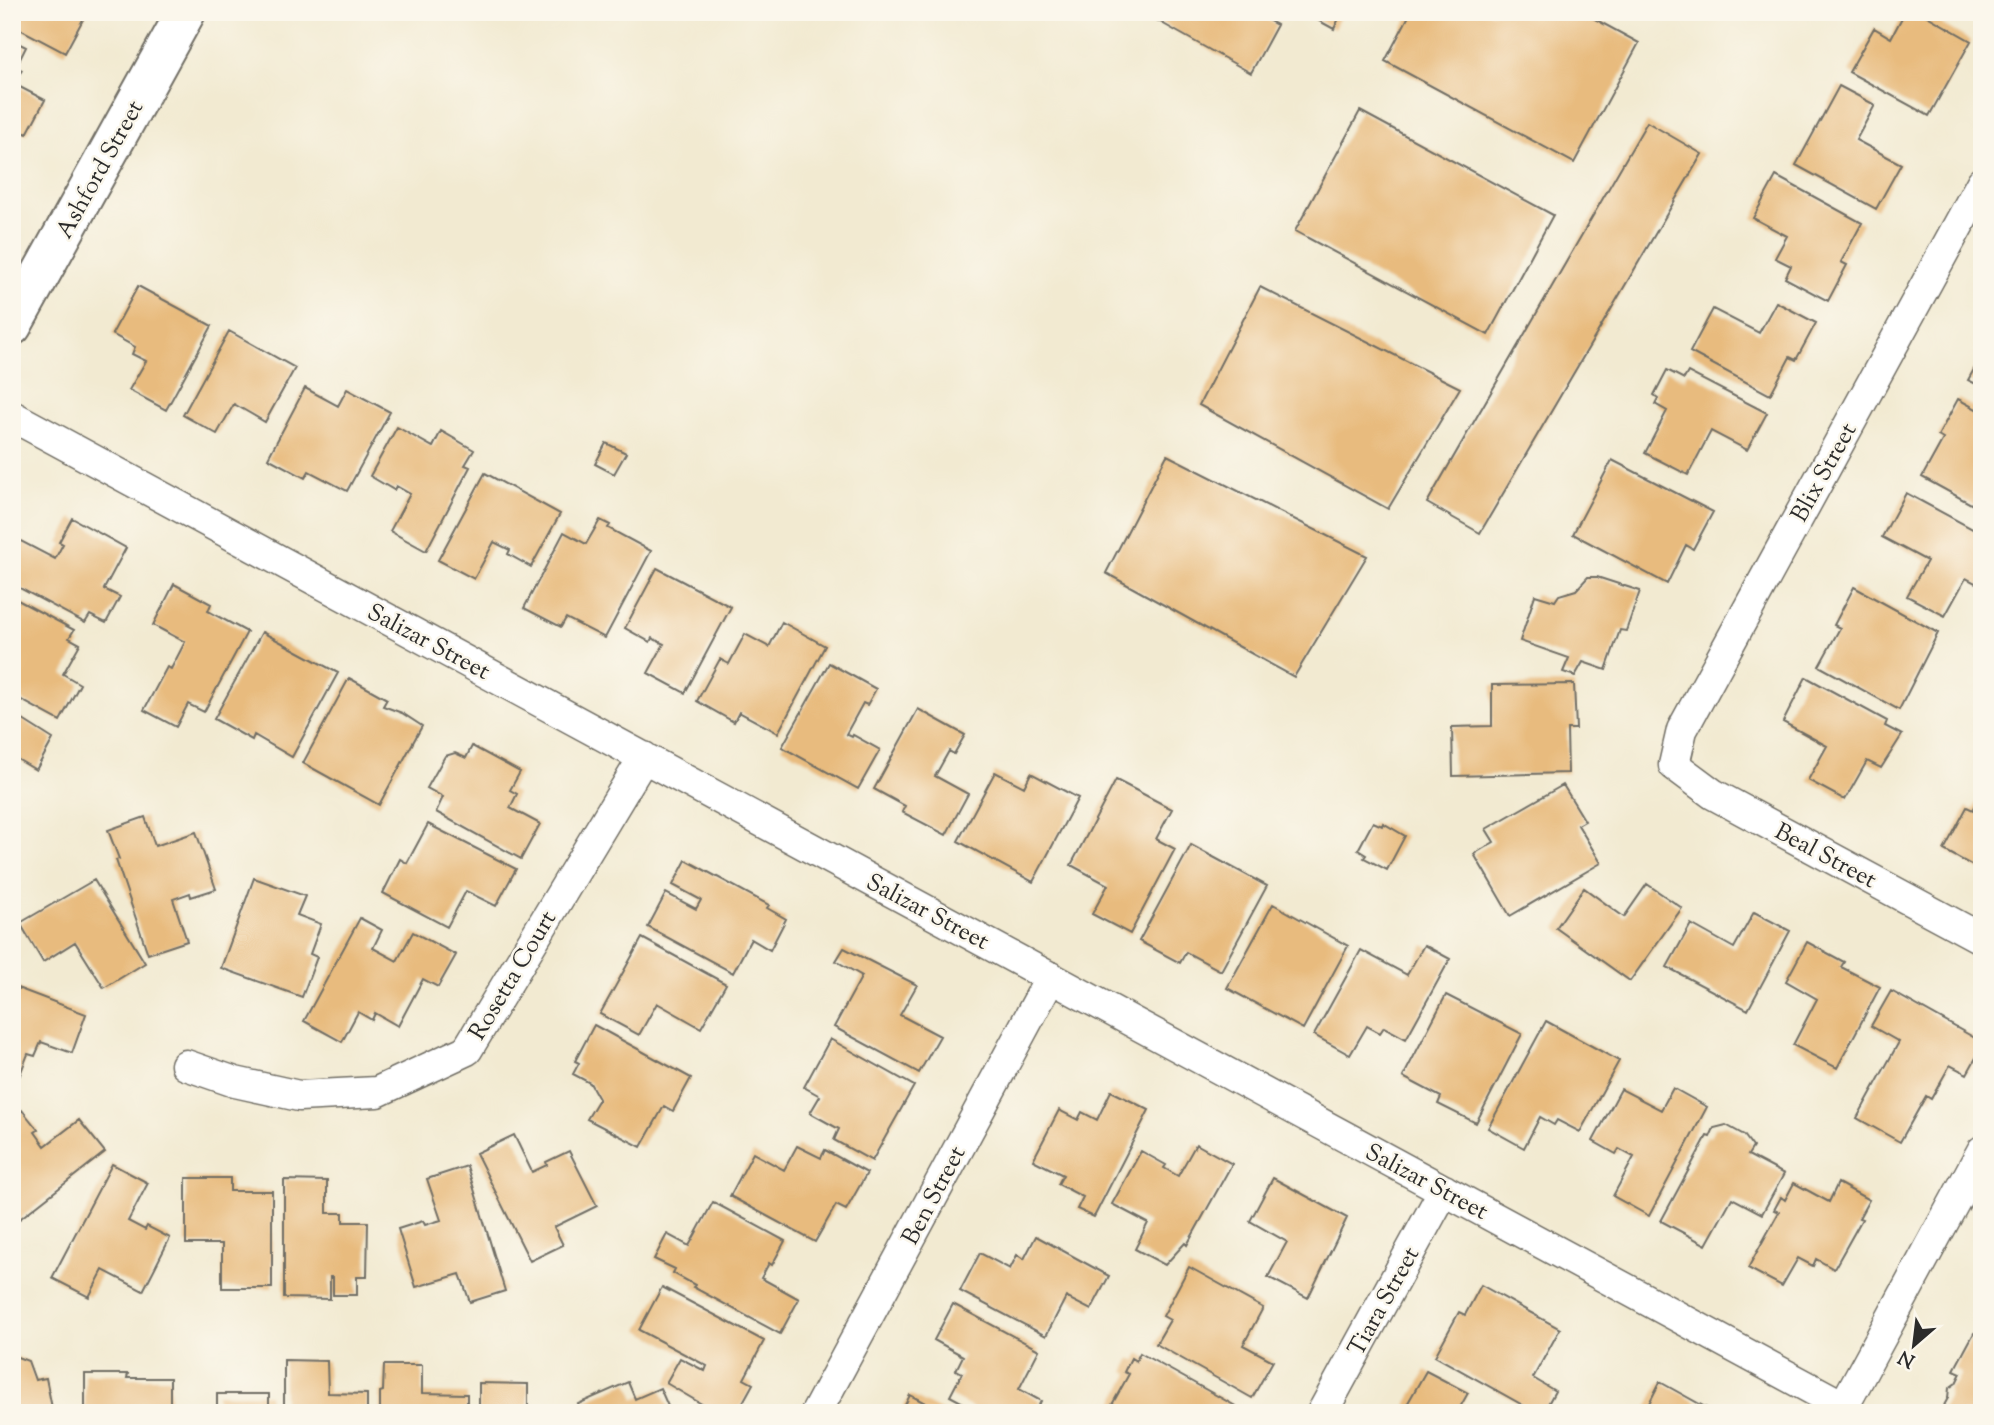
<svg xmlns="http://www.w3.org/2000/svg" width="1994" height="1425" font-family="'Sorts Mill Goudy',serif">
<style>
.building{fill:#e8bb7e}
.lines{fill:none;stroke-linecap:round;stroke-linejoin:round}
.minor-casing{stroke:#716e65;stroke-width:33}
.tertiary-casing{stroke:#716e65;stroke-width:42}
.minor{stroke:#fff;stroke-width:30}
.tertiary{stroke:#fff;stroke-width:38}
.labels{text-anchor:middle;stroke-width:5;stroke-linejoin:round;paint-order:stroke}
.street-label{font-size:24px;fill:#2b2b2b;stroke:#fbf7ec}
</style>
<rect width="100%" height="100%" fill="#fbf7ec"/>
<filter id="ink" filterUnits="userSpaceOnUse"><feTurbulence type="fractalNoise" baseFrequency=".0143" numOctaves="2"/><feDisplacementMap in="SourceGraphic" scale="14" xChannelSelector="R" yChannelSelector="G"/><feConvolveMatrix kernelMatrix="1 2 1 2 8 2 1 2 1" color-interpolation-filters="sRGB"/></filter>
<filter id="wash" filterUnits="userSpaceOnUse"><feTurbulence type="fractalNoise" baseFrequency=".00686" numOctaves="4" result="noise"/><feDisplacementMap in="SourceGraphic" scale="28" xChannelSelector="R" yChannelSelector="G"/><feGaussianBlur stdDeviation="1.57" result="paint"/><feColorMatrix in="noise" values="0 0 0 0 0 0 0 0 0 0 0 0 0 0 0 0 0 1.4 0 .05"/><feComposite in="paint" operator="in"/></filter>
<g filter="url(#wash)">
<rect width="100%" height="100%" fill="#f2ead1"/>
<g id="blocks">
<path class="building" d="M12 12H87L65 53 12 25Z
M1073 12H1093L1089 21Z
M1154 12H1253L1277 25 1251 73 1151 17Z
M1303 12H1342L1334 29Z
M1411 12H1582L1639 43 1574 163 1385 61Z
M1905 12H1920L1971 41 1929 116 1849 72 1874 28 1891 38Z
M12 40 26 47 16 67 22 70 14 84 45 100 27 134 12 127Z
M1839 86 1875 105 1856 140 1901 164 1876 209 1796 165Z
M1360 111 1553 215 1488 335 1295 231Z
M1647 122 1702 154 1480 533 1427 503Z
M1776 176 1862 223 1841 262 1847 265 1828 301 1785 278 1791 266 1775 258 1787 236 1753 218Z
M138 286 212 326 166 410 129 390 146 361 132 354 135 347 112 334Z
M1260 287 1460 388 1388 509 1199 405Z
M1776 302 1816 323 1796 360 1790 357 1770 395 1690 352 1713 309 1759 333Z
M229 331 295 368 265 422 234 404 217 434 183 415Z
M1982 355V387L1968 380Z
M1667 370 1684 379 1688 372 1767 413 1747 450 1711 431 1688 475 1645 453 1667 411 1655 404 1658 398 1654 395Z
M305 388 338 406 347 389 390 412 347 491 309 471 305 478 268 458Z
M1958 399 1982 412V510L1922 477 1943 439 1938 436Z
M397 427 433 447 441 431 474 450 465 465 470 467 426 551 390 531 410 494 396 486 394 490 370 476Z
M606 443 626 453 614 474 595 464Z
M1167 455 1367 556 1294 677 1106 573Z
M1612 460 1713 512 1693 549 1686 545 1667 584 1573 534Z
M485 473 560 514 531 567 508 554 510 550 494 542 474 579 438 560Z
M1906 493 1982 534V584L1981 586 1966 578 1945 616 1907 596 1927 561 1882 537Z
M72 518 126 548 104 589 120 597 106 623 90 615 85 623 12 584V548L17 539 55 559 63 544 59 542Z
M600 520 610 525 608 528 651 551 605 638 566 618 561 627 524 608 564 532 586 544Z
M657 568 731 607 685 693 648 673 664 644 652 638 650 642 625 628Z
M1588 577H1597L1640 591 1626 631 1620 630 1606 670 1583 662 1575 676 1563 672 1569 658 1520 641 1535 595 1555 601 1559 595 1576 590Z
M174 584 211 604 208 611 247 632 204 712 188 704 176 727 144 710 167 667 171 669 185 642 153 625Z
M1854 587 1938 633 1899 710 1819 666 1840 628 1834 625Z
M12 597 74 630 69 638 80 644 63 674 80 684 60 721 12 695Z
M782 622 825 646 778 733 739 712 734 722 697 701 720 659 729 664 745 634 769 647Z
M262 632 338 673 292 757 254 735 252 740 214 719Z
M829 663 876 689 867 705 863 703 846 734 852 737 853 735 880 750 858 789 782 747Z
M1806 677 1887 721 1885 726 1902 735 1881 768 1867 761 1845 800 1808 780 1827 746 1783 722Z
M349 678 387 699 383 706 402 713 422 726 379 805 303 763Z
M1574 684 1576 729H1567L1568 773 1453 776 1452 727 1492 726V685Z
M918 709 965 735 954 754 949 751 935 776 968 794 946 835 902 812 905 806 874 789Z
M12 713 53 739 36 770 12 756Z
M472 746 520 772 510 790 517 794 510 808 540 824 521 859 436 812 443 797 427 788 445 756 455 753 466 758Z
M995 772 1024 787 1031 773 1078 798 1033 882 958 841Z
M1116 780 1172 809 1156 839 1175 849 1130 934 1092 914 1108 885 1071 865Z
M1563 785 1585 821 1578 825 1601 863 1510 916 1474 854 1494 842 1486 829Z
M1982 794V871L1944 850 1967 807 1973 810Z
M145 817 155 846 196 832 216 889 191 897 190 893 173 899 187 941 148 954 116 860 119 859 108 830Z
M1373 822 1382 826 1383 823 1405 836 1387 870 1364 858 1366 855 1358 850Z
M428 824 516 869 496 906 466 891 447 927 383 893 400 859 407 863Z
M1191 845 1267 886 1221 971 1186 952 1180 963 1139 941Z
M686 860 769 905 767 908 786 919 770 950 751 939 733 973 648 927 666 893 696 909 701 900 673 885Z
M254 878 305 896 297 915 321 924 310 954 317 957 302 997 221 968Z
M94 880 145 963 104 988 75 942 43 962 20 923Z
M1647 884 1682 908 1630 981 1556 928 1584 888 1624 917Z
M1273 904 1348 946 1303 1029 1227 988Z
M1754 912 1790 931 1748 1010 1667 967 1691 924 1734 948Z
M360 918 382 930 373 948 397 961 413 932 456 955 438 987 423 979 398 1026 375 1013 372 1020 358 1012 342 1042 304 1021Z
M642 938 726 984 701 1028 657 1003 639 1035 600 1014Z
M1807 942 1844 962 1841 967 1880 987 1837 1068 1793 1045 1817 999 1786 981Z
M1424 945 1450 959 1406 1039 1384 1027 1380 1033 1367 1026 1350 1055 1314 1035 1361 950 1407 975Z
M844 948 917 985 900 1015 940 1036 919 1073 834 1027 862 976 836 961Z
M12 986 86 1014 72 1053 41 1042 35 1056 28 1054 19 1077 12 1075Z
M1891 991 1982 1042V1047L1967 1074 1950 1065 1931 1099 1926 1096 1900 1142 1857 1118 1899 1042 1871 1026Z
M1446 995 1522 1034 1476 1123 1438 1104 1441 1097 1403 1077Z
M1546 1021 1619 1061 1580 1132 1557 1120 1554 1125 1540 1117 1524 1148 1488 1128Z
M594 1025 691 1078 673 1111 664 1106 641 1147 587 1119 599 1099 590 1083 573 1074 579 1063 575 1061Z
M830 1039 914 1086 872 1161 834 1140 839 1129 810 1113 820 1096 804 1087Z
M1673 1088 1707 1107 1649 1216 1613 1196 1634 1157 1619 1149 1616 1154 1593 1141 1621 1089 1661 1110Z
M1111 1091 1149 1110 1094 1217 1077 1209 1083 1197 1058 1184 1063 1175 1033 1160 1059 1110 1078 1120 1082 1112 1097 1120Z
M22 1110 38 1130 35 1132 45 1146 79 1120 105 1152 12 1225V1117Z
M1726 1125 1744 1135 1753 1147 1748 1155 1784 1174 1762 1214 1732 1198 1706 1245 1661 1221 1707 1136 1710 1137 1714 1128Z
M514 1135 532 1172 547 1165 546 1162 569 1151 597 1206 554 1227 563 1245 530 1261 476 1153Z
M1196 1144 1232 1164 1187 1245 1185 1243 1165 1265 1135 1249 1148 1223 1112 1204 1141 1151 1166 1165 1164 1168 1178 1176Z
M797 1146 821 1158 825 1150 867 1173 846 1210 836 1205 815 1242 730 1196 753 1153 784 1170Z
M112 1164 148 1183 128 1221 145 1230 147 1226 170 1238 143 1291 103 1270 89 1297 52 1278Z
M467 1166 505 1291 470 1302 460 1274 416 1287 398 1229 423 1221 425 1225 441 1220 427 1179Z
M186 1178H230V1191H272V1288H222V1244H186Z
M1273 1178 1347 1218 1308 1298 1268 1277 1287 1242 1250 1221Z
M284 1180 327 1181V1213H343V1222H368L367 1277H357V1295H333V1277H330V1299L284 1298Z
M1794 1183 1829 1202 1838 1183 1869 1200 1859 1218 1862 1219 1834 1269 1816 1259 1813 1266 1798 1258 1782 1286 1748 1268 1779 1212 1774 1210 1781 1197 1785 1200Z
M713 1202 785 1241 772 1265 769 1263 761 1278 799 1299 780 1334 693 1287 695 1285 673 1273 675 1269 654 1259 667 1234 689 1246Z
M1036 1236 1109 1276 1091 1310 1066 1297 1046 1336 960 1291 980 1253 1010 1269 1017 1255 1024 1259Z
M1189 1267 1263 1308 1243 1345 1273 1361 1252 1398 1156 1344 1170 1320 1163 1316Z
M1481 1285 1560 1329 1533 1378 1555 1391 1543 1413H1537L1435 1356 1459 1312 1465 1315Z
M662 1287 764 1341 744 1379 753 1384 737 1413H717L666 1383 680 1358 705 1371 707 1366 639 1330Z
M953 1304 1039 1350 1019 1389 1041 1401 1035 1413H982L950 1396 962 1373 956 1370 963 1356 934 1340Z
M1974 1333 1982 1337V1413H1943L1941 1411 1948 1398 1949 1388 1956 1383 1961 1373 1954 1370Z
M1140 1353 1248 1413H1115L1109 1410 1129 1374 1124 1372 1131 1358 1136 1361Z
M12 1355 28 1361 35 1380 46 1378 53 1413H12Z
M284 1360 327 1361 328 1393 367 1394V1413H284Z
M384 1365H422V1393L467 1394V1413H380V1392L383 1391Z
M1426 1371 1468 1393 1459 1409 1467 1413H1413L1405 1408Z
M85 1374H128L127 1378H170V1413H85Z
M628 1382 635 1399 660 1388 671 1413H581L578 1404Z
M1660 1382 1712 1411 1711 1413H1644Z
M479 1383 528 1384V1413H479Z
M217 1394H269V1413L217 1412Z
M910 1395 944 1413H901Z"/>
</g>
</g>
<g filter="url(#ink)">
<use href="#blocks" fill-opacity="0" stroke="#716e65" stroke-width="2"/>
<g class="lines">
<defs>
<path id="minor" d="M1982 182 1682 730 1674 765 1713 794 1982 939
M12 416 1843 1406
M186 1065 235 1082 299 1096 377 1092 467 1050 644 757
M816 1413 1051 977
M1322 1413 1444 1190
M1840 1413 1982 1151"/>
<path id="tertiary" d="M12 326 186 12"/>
</defs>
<use href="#minor" class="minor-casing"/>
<use href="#tertiary" class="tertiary-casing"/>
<use href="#minor" class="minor"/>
<use href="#tertiary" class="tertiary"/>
</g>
</g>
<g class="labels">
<g class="street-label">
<text transform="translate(99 169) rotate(-61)" y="8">Ashford Street</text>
<text transform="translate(1823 472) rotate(-61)" y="8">Blix Street</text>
<text transform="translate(429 641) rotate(28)" y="8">Salizar Street</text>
<text transform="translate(1826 855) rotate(28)" y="8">Beal Street</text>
<text transform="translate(928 911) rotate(28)" y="8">Salizar Street</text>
<text transform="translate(512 975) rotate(-59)" y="8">Rosetta Court</text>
<text transform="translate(1427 1181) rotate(28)" y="8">Salizar Street</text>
<text transform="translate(933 1195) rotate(-62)" y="8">Ben Street</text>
<text transform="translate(1383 1301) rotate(-61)" y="8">Tiara Street</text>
</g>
</g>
<rect width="1994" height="1425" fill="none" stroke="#fbf7ec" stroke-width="42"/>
<g transform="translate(1914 1345) rotate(208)" stroke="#fbf7ec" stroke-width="5" paint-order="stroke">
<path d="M0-5L12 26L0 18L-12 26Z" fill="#2b2b2b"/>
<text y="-10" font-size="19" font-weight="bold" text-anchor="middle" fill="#2b2b2b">N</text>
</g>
</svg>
